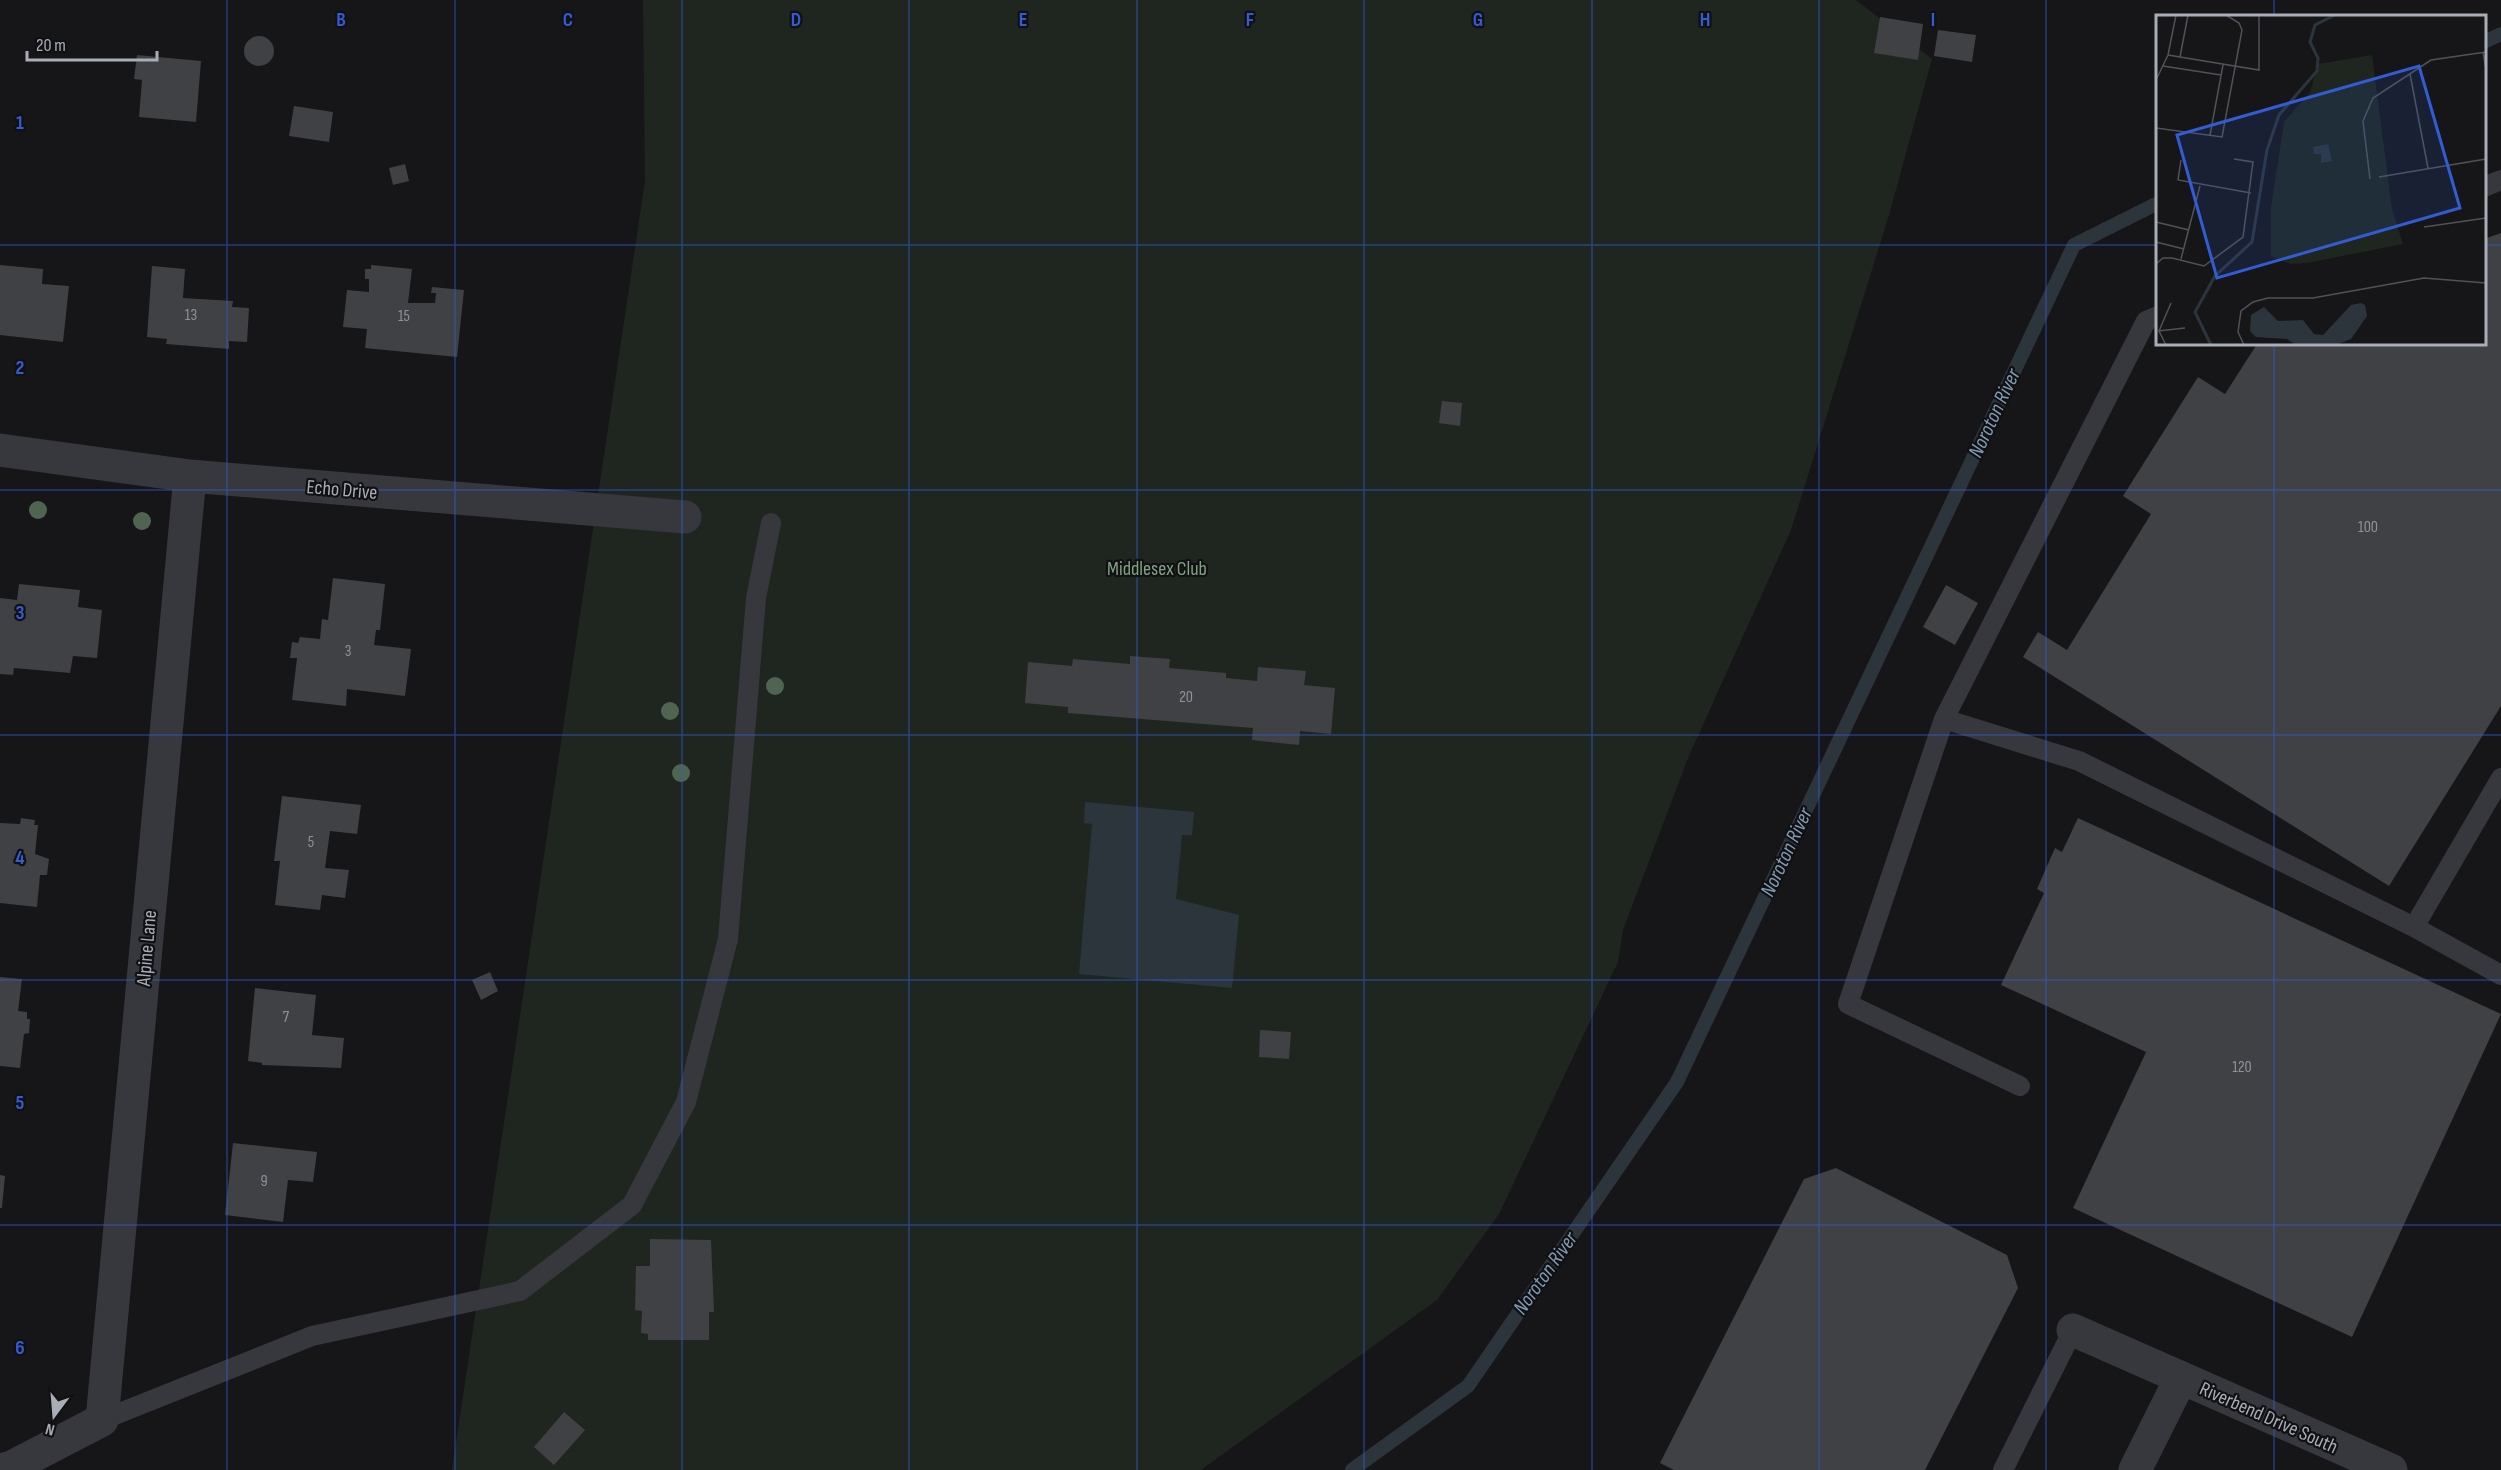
<svg xmlns="http://www.w3.org/2000/svg" width="2501" height="1470" font-family="'Sofia Sans Condensed',sans-serif">
<style>
.green{fill:#1e261f}
.water{fill:#2c353c}
.lines{fill:none;stroke-linecap:round;stroke-linejoin:round}
.stream{stroke:#2c353c;stroke-width:14}
.building{fill:#404145}
.lane{stroke:#37383d;stroke-width:20}
.street{stroke:#37383d;stroke-width:33}
.tree{fill:#506452}
.grid{fill:none;stroke:#325cd3;stroke-width:1.5;stroke-opacity:0.55}
.labels{text-anchor:middle;stroke-width:4.5;stroke-linejoin:round;paint-order:stroke}
.number-label{font-size:16px;fill:#8e929b}
.street-label{font-size:20px;fill:#a8adb8;stroke:#111113}
.park-label{font-size:20px;fill:#7fa381;stroke:#111113}
.water-label{font-size:21px;font-style:italic;fill:#7f9bb3;stroke:#111113}
.inset-river{fill:none;stroke:#2c353c;stroke-width:3}
.inset-road{fill:none;stroke:#505258;stroke-width:1.5}
.view{fill:#325cd3;fill-opacity:0.15;stroke:#325cd3;stroke-width:3}
.inset-edge{fill:none;stroke:#a8adb8;stroke-width:3}
.grid-label{font-size:20px;text-anchor:middle;font-weight:bold;fill:#325cd3;stroke:#111113;stroke-width:4.5;stroke-linejoin:round;paint-order:stroke}
</style>
<rect width="100%" height="100%" fill="#161618"/>
<path class="green" d="M643 0H1856L1932 59 1889 215 1791 530 1688 758 1623 930 1618 962 1499 1214 1437 1300 1201 1470H452L645 181Z"/>
<path class="water" d="M1085 802 1194 812 1192 835H1182L1176 899 1239 915 1232 988 1079 974 1092 824 1084 823Z"/>
<g class="lines">
<path class="stream" d="M2484 42 2501 34
M1352 1470 1468 1386 1677 1082 2074 245 2158 203"/>
</g>
<path class="building" d="M1880 17 1923 24 1918 60 1874 53Z
M1938 30 1976 35 1972 62 1934 56Z
M244 51a15 15 0 1 1 30 0a15 15 0 1 1-30 0Z
M137 55 201 61 196 122 139 117 142 80 134 79Z
M294 106 333 112 329 142 289 136Z
M405 164 409 181 393 185 389 168Z
M2501 233V706L2389 886 2023 657 2038 632 2067 650 2151 514 2123 496 2198 377 2225 394 2257 344H2484V239Z
M0 265 43 269 42 284 69 286 63 342 0 335Z
M371 265 412 269 408 303H435L436 293H431L432 287 464 290 457 357 365 348 367 329 343 327 347 290 369 292V279H365V269H371Z
M152 266 185 269 183 298 233 301 232 307 249 308 247 342 229 341V349L166 344 167 339 147 337Z
M1442 401 1462 403 1460 426 1439 423Z
M333 578 385 584 380 630H376L374 645 411 649 405 696 347 689 346 706 292 700 297 658H290L292 642 298 643 300 637 320 639 322 619 328 620Z
M19 584 80 590 78 607 102 610 97 658 73 656 70 673 14 668 13 675 0 674V598L17 600Z
M1946 585 1978 603 1955 645 1923 627Z
M1130 656 1170 659 1169 668 1226 673V678L1257 681 1258 667 1306 671 1304 685 1335 688 1331 734 1300 731 1299 745 1252 740 1253 728 1068 713V707L1025 703 1028 662 1072 666 1073 659 1130 664Z
M282 796 361 805 357 834 330 831 325 868 349 870 345 898 322 895 320 910 275 905 280 861H274Z
M21 818 35 820 34 825H38L35 854 49 859 47 875H40L37 907 0 903V823L20 824Z
M2078 818 2501 1014 2352 1337 2073 1208 2146 1052 2001 985 2044 893 2037 889 2055 848 2062 852Z
M490 972 498 991 481 1000 472 980Z
M0 977 22 979 18 1011 27 1012V1019H30L29 1033 24 1034 20 1068 0 1066Z
M255 988 316 995 312 1035 344 1038 341 1068 262 1065V1063L248 1061Z
M1260 1030 1291 1032 1289 1059 1259 1057Z
M233 1143 317 1152 313 1182 288 1180 283 1222 225 1215Z
M1836 1168 2007 1255 2018 1288 1925 1470H1674L1660 1463 1804 1179Z
M0 1175 5 1176 2 1208H0Z
M650 1239 711 1240 714 1312H709V1340H648V1334L641 1333 642 1311 635 1310 636 1266H650Z
M564 1412 585 1430 554 1465 534 1447Z"/>
<g class="lines">
<path class="lane" d="M2484 187 2501 180
M1944 719 2079 761 2414 927 2501 975
M2414 927 2501 778
M2020 1086 1848 1004 1944 719 2146 321 2158 316
M102 1420 312 1336 520 1291 632 1205 686 1102 728 939 756 598 771 523
M2003 1470 2073 1330"/>
<path class="street" d="M0 450 190 476 685 517
M2073 1330 2391 1470
M0 1470 12 1467 102 1420 190 476
M2135 1470 2181 1378"/>
</g>
<g class="tree">
<circle cx="38" cy="510" r="9"/>
<circle cx="142" cy="521" r="9"/>
<circle cx="775" cy="686" r="9"/>
<circle cx="670" cy="711" r="9"/>
<circle cx="681" cy="773" r="9"/>
</g>
<path class="grid" d="M227 0V1470M455 0V1470M682 0V1470M909 0V1470M1137 0V1470M1364 0V1470M1592 0V1470M1819 0V1470M2046 0V1470M2274 0V16M0 245H2158M2484 245H2501M2274 344V1470M0 490H2501M0 735H2501M0 980H2501M0 1225H2501"/>
<g class="labels">
<g class="number-label">
<text x="191" y="320">13</text>
<text x="404" y="321">15</text>
<text x="2368" y="532">100</text>
<text x="348" y="656">3</text>
<text x="1186" y="702">20</text>
<text x="311" y="847">5</text>
<text x="286" y="1022">7</text>
<text x="2242" y="1072">120</text>
<text x="264" y="1186">9</text>
</g>
<g class="street-label">
<text transform="translate(342 489) rotate(5)" y="7">Echo Drive</text>
<text transform="translate(146 948) rotate(-85)" y="7">Alpine Lane</text>
<text transform="translate(2269 1417) rotate(24)" y="7">Riverbend Drive South</text>
</g>
<g class="park-label">
<text x="1157" y="575">Middlesex Club</text>
</g>
<g class="water-label">
<text transform="translate(1994 413) rotate(-65)" y="7">Noroton River</text>
<text transform="translate(1786 852) rotate(-65)" y="7">Noroton River</text>
<text transform="translate(1545 1273) rotate(-55)" y="7">Noroton River</text>
</g>
</g>
<g transform="translate(2156 15)">
<rect width="330" height="330" fill="#161618"/>
<path d="M216 40 236 194 247 229 151 248 135 249 115 241V192L128 107 154 77 162 49Z" fill="#1e261f"/>
<path d="M172 129 176 146 165 148V139H158L157 132ZM205 288 209 290 211 301 195 324 180 330H140L131 324 100 322 94 316 95 300 108 292 122 306 147 305 158 319 167 320 195 290Z" fill="#2c353c"/>
<path class="inset-river" d="M55 330 39 297 59 261 96 227 111 135 123 100 161 56 162 43 154 27 159 10 179 0"/>
<path class="inset-road" d="M327 37 330 55M12 40 103 55V0M24 42 32 0M7 51 65 60M254 59 272 153M0 65 12 40 20 0M0 113 66 122 86 15 83 8 70 0M54 120 67 50M25 145 22 165 95 178M223 162 330 144M214 164 207 106 217 83 275 45 330 37M0 207 33 215M268 212 330 203M0 227 28 234M25 244 44 171M0 249 7 243H16L48 251 87 222 97 147 78 144M2 316 29 313M10 330 3 316 15 288M88 330 82 317 85 296 97 287 112 283H157L268 263 330 268"/>
<path class="view" d="M263 51 304 193 61 263 21 120Z"/>
<rect width="330" height="330" class="inset-edge"/>
</g>
<g class="grid-label">
<text x="341" y="26">B</text>
<text x="568" y="26">C</text>
<text x="796" y="26">D</text>
<text x="1023" y="26">E</text>
<text x="1250" y="26">F</text>
<text x="1478" y="26">G</text>
<text x="1705" y="26">H</text>
<text x="1933" y="26">I</text>
<text x="20" y="129">1</text>
<text x="20" y="374">2</text>
<text x="20" y="619">3</text>
<text x="20" y="864">4</text>
<text x="20" y="1109">5</text>
<text x="20" y="1354">6</text>
</g>
<g transform="translate(54 1416) rotate(196)" stroke="#111113" stroke-width="4.5" paint-order="stroke">
<path d="M0-4.5L10 22L0 15L-10 22Z" fill="#a8adb8"/>
<text y="-9" font-size="16" font-weight="bold" text-anchor="middle" fill="#a8adb8">N</text>
</g>
<path d="M27 51v9h130v-9" fill="none" stroke="#a8adb8" stroke-width="3"/>
<text x="36" y="51" font-size="18" fill="#a8adb8" stroke="#111113" stroke-width="4.5" paint-order="stroke">20 m</text>
</svg>
